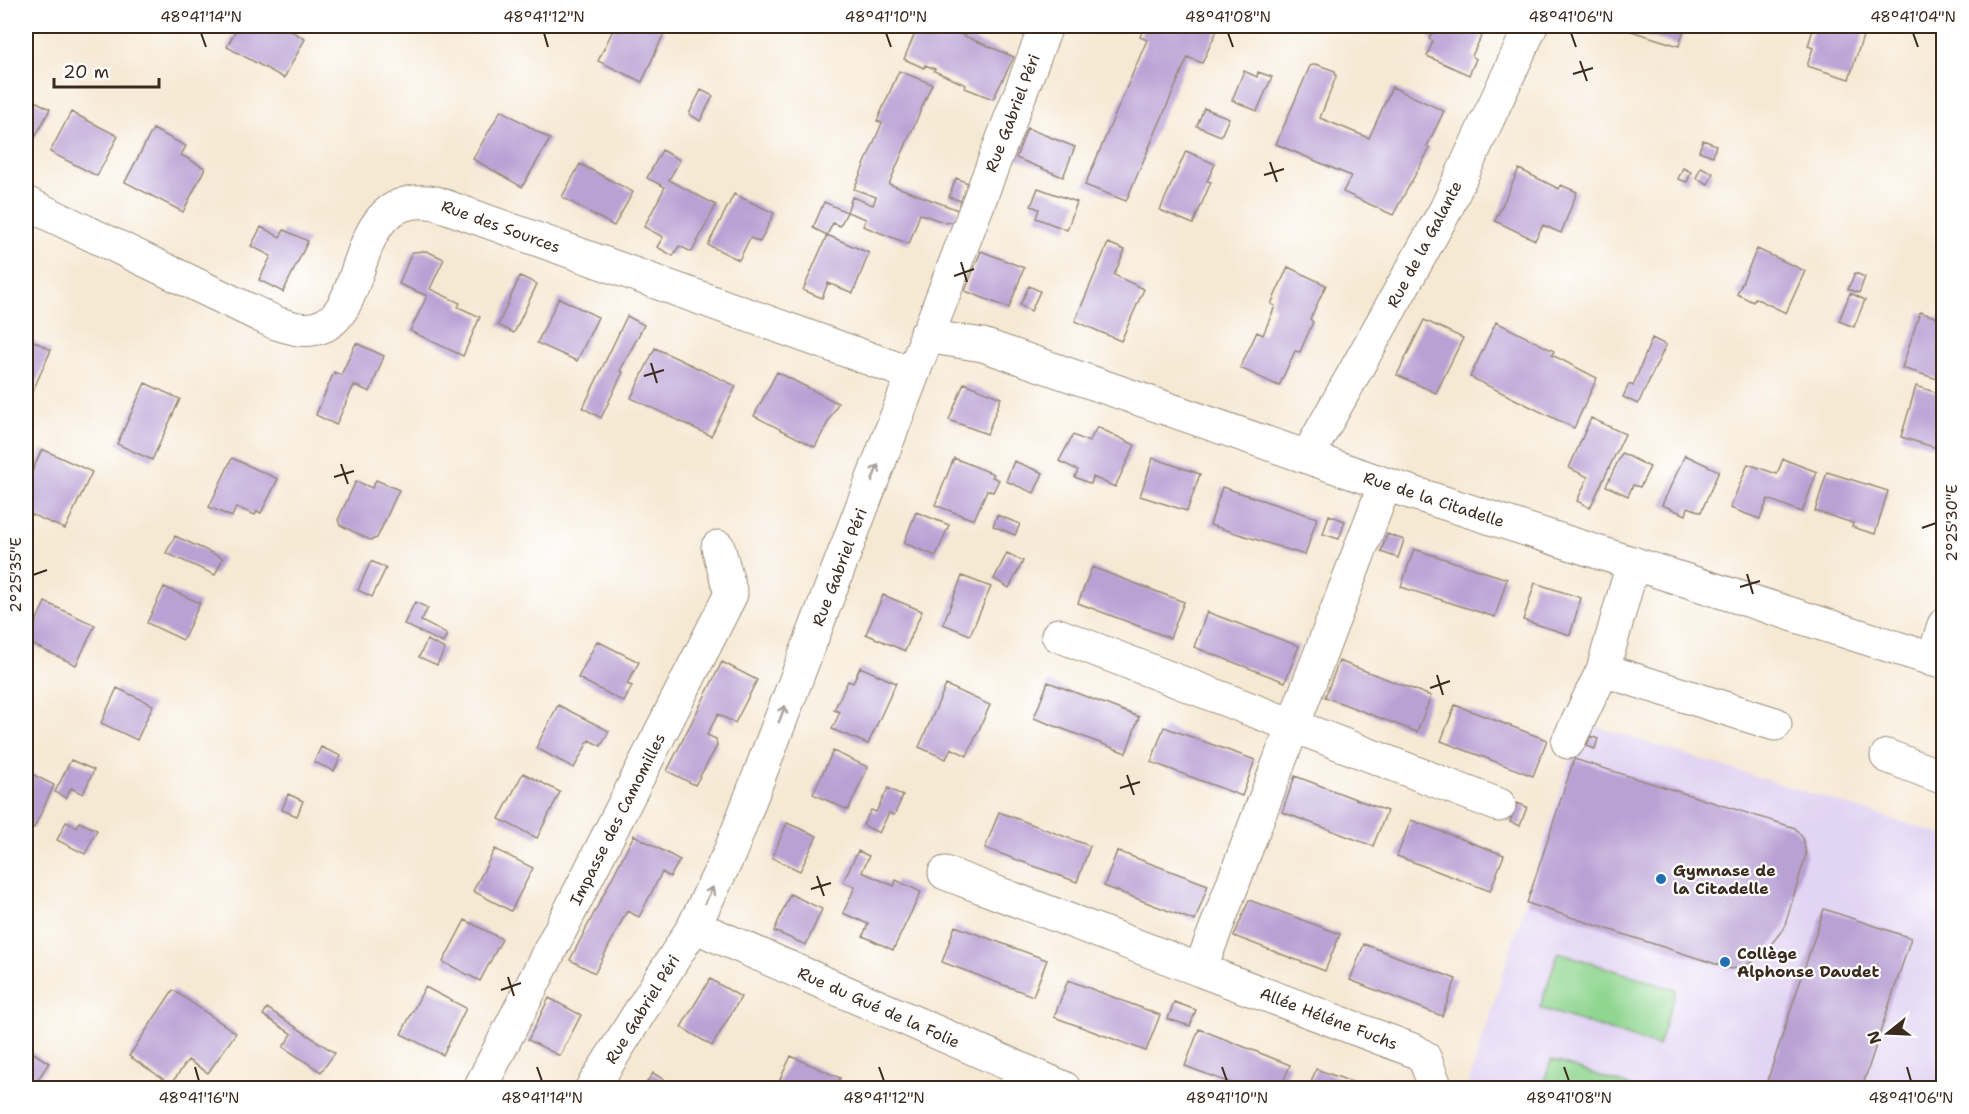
<svg xmlns="http://www.w3.org/2000/svg" width="1969" height="1114" font-family="'Shantell Sans',sans-serif">
<style>
.built{fill:#e2d4f3}
.green{fill:#90d690;stroke:#668057;stroke-width:1.5}
.building{fill:#b9a1d4}
.lines{fill:none;stroke-linecap:round;stroke-linejoin:round}
.minor-casing{stroke:#988a79;stroke-width:35}
.minor{stroke:#fff;stroke-width:33}
.oneway{stroke:#a79f9a}
.ticks{fill:none;stroke:#3b2a1e;stroke-width:2}
.poi-dot{fill:#1f6fb2;stroke:#fff;stroke-width:2}
.labels{text-anchor:middle;stroke-width:4.5;stroke-linejoin:round;paint-order:stroke}
.street-label{font-size:16px;fill:#3b2a1e;stroke:#fff}
.poi-label{font-size:16px;font-weight:bold;fill:#3b2a1e;stroke:#fff;text-anchor:start}
.neatline{fill:none;stroke:#3b2a1e;stroke-width:2}
.ticks-label{font-size:15px;text-anchor:middle;fill:#3b2a1e}
</style>
<rect width="100%" height="100%" fill="#fff"/>
<filter id="ink" filterUnits="userSpaceOnUse"><feTurbulence type="fractalNoise" baseFrequency=".0167" numOctaves="2"/><feDisplacementMap in="SourceGraphic" scale="12" xChannelSelector="R" yChannelSelector="G"/><feConvolveMatrix kernelMatrix="1 2 1 2 8 2 1 2 1" color-interpolation-filters="sRGB"/></filter>
<filter id="wash" filterUnits="userSpaceOnUse"><feTurbulence type="fractalNoise" baseFrequency=".008" numOctaves="4" result="noise"/><feDisplacementMap in="SourceGraphic" scale="24" xChannelSelector="R" yChannelSelector="G"/><feGaussianBlur stdDeviation="1.35" result="paint"/><feColorMatrix in="noise" values="0 0 0 0 0 0 0 0 0 0 0 0 0 0 0 0 0 1.4 0 .05"/><feComposite in="paint" operator="in"/></filter>
<g filter="url(#wash)">
<rect width="100%" height="100%" fill="#f6e9d4"/>
<path class="built" d="M1582 722 1943 835V1088H1467Z"/>
<path class="green" d="M1558 952 1676 990 1658 1046 1540 1008Z
M1551 1060H1552L1636 1088H1542Z"/>
<g id="blocks">
<path class="building" d="M238 26H290L288 29 305 39 284 78 227 47Z
M615 26H653L665 31 642 82 598 61Z
M918 26H941L1014 57 993 99 965 88 966 85 934 71 935 69 925 65 924 68 904 59Z
M1144 26H1219L1202 63 1188 57 1126 201 1085 185 1147 40 1140 37Z
M1435 26H1486L1472 56 1476 59 1469 75 1427 56 1433 41 1429 39Z
M1615 26H1685L1679 46Z
M1814 26H1843L1864 33 1849 79 1807 66 1813 48 1808 46Z
M1316 64 1335 71 1336 77 1320 118 1369 138 1392 87 1444 111 1427 146 1430 148 1393 215 1343 192 1351 176 1276 144 1310 66Z
M899 71 932 84 889 184 958 210 955 221 947 223 920 214 909 244 863 226 866 219 847 212 852 197 873 205 876 197 854 189 882 123 877 121Z
M1244 71 1257 77 1258 72 1272 77 1257 111 1232 100Z
M701 90 713 96 700 121 689 114Z
M26 96 50 109 30 147 26 145Z
M1204 108 1229 118 1221 136 1197 126Z
M501 110 550 139 522 187 473 159Z
M71 112 118 136 97 176 50 152Z
M1027 128 1075 147 1063 177 1016 158Z
M153 129 186 146 181 155 205 168 183 212 125 182Z
M1703 140 1716 145 1713 156 1699 151Z
M662 150 680 160 669 180 716 205 692 252 679 246 673 256 657 247 663 237 644 227 665 187 647 178Z
M1186 151 1215 164 1207 181 1211 182 1193 224 1160 210Z
M580 164 633 192 614 226 562 197Z
M1701 167 1713 173 1708 184 1696 178Z
M1683 168 1691 172 1687 182 1678 179Z
M1519 169 1559 189 1561 185 1577 192 1561 233 1543 225 1535 240 1495 221Z
M956 178 968 183 961 201 949 197Z
M1038 188 1077 202 1067 230 1036 218 1039 209 1031 206Z
M734 194 774 213 760 242 750 238 739 260 708 245Z
M824 202 847 212 840 226 833 223 827 235 813 228Z
M261 227 280 237 284 230 308 241 283 292 259 280 271 256 251 246Z
M827 235 869 253 853 293 828 283 822 298 803 290Z
M1108 243 1125 250 1114 275 1144 289 1121 341 1075 321Z
M1757 249 1805 271 1786 313 1755 298 1753 302 1737 294Z
M426 251 444 259 430 289 460 303 458 307 480 317 463 356 410 331 427 296 399 284 412 252Z
M981 251 1024 268 1009 308 965 291Z
M1943 251H1944V268L1940 262Z
M1288 267 1326 285 1310 319 1313 322 1300 352 1295 351 1279 386 1240 368 1257 332 1263 335 1275 306 1271 304Z
M1855 273 1865 277 1859 293 1848 289Z
M520 276 537 284 514 333 498 325Z
M1029 286 1040 291 1031 311 1020 305Z
M1850 293 1865 300 1854 327 1839 321Z
M559 298 598 317 577 361 537 343Z
M1920 312 1944 320V381L1902 368Z
M627 316 644 325 620 371 623 372 601 418 583 408Z
M1424 320 1463 338 1436 393 1397 375Z
M1496 322 1554 351 1552 355 1597 378 1574 428 1470 377Z
M26 337 51 350 26 406Z
M1652 338 1666 345 1638 404 1623 397 1629 384 1633 386Z
M356 343 384 356 370 392 354 385 336 425 316 415 334 372 341 375Z
M655 348 736 386 711 436 631 398Z
M777 372 838 403 815 447 754 416Z
M145 383 180 399 152 460 117 444Z
M964 383 1001 398 987 434 949 420Z
M1916 386 1944 395 1943 450 1901 437Z
M1591 418 1625 434 1590 508 1577 501 1588 477 1569 468Z
M1097 427 1135 445 1115 487 1093 477 1091 484 1075 477 1078 470 1059 461 1073 435 1089 442Z
M42 449 92 472 65 529 26 512V485Z
M1622 453 1650 467 1640 487 1633 485 1628 496 1606 486Z
M1685 455 1719 471 1701 512 1688 507 1686 515 1662 505Z
M232 458 278 479 261 513 257 511 255 515 236 507 232 517 209 507Z
M954 458 994 474 992 477 999 480 993 492 987 490 974 520 935 505Z
M1153 458 1200 474 1187 511 1140 496Z
M1783 459 1817 472 1802 512 1768 499 1760 519 1730 508 1748 464 1777 474Z
M1014 461 1043 473 1034 493 1006 481Z
M1827 472 1888 491 1875 534 1852 527 1853 523 1815 511Z
M376 480 399 490 377 538 370 540 340 525 338 520 356 481 372 488Z
M1222 487 1317 518 1305 555 1210 525Z
M916 512 949 525 936 556 904 543Z
M997 515 1020 524 1015 535 993 526Z
M1329 515 1345 521 1339 539 1323 534Z
M1387 534 1404 540 1398 558 1381 552Z
M175 536 223 558 215 575 166 553Z
M1414 549 1507 579 1495 617 1401 587Z
M1007 553 1023 561 1009 588 994 579Z
M371 561 386 568 372 597 358 590Z
M1092 567 1184 602 1170 638 1078 603Z
M962 576 991 587 970 635 943 624Z
M1535 583 1581 598 1570 635 1523 620Z
M164 587 200 603 183 640 147 623Z
M883 595 922 611 905 651 866 634Z
M45 602 95 625 76 665 27 642Z
M415 602 428 608 421 621 447 634 443 643 404 624Z
M1207 612 1299 646 1285 682 1194 647Z
M427 640 445 649 437 665 419 657Z
M597 641 639 662 627 684 632 686 624 702 578 678Z
M1339 661 1431 696 1417 732 1325 697Z
M722 662 757 680 735 723 718 714 707 735 716 739 717 746 695 785 667 771Z
M860 667 896 683 868 744 832 729 840 712 834 710 848 681 853 683Z
M1048 682 1139 717 1126 753 1034 718Z
M946 685 990 705 967 756 951 748 946 759 919 747Z
M117 688 153 705 137 740 101 723Z
M558 705 609 731 601 746 589 740 574 768 536 748Z
M1455 705 1547 740 1533 776 1441 741Z
M1164 727 1255 760 1242 796 1151 762Z
M1590 736 1598 739 1595 749 1587 746Z
M321 747 341 756 334 771 314 762Z
M833 751 868 767 848 810 813 794Z
M1574 759 1795 828 1803 838 1806 855 1784 928 1761 957 1742 967 1731 969 1527 903Z
M71 760 94 770 83 794 71 788 66 798 55 792Z
M26 771 54 785 34 828 26 824Z
M523 773 560 792 537 838 499 819Z
M1295 776 1387 811 1373 846 1282 812Z
M888 788 903 796 894 815 889 813 879 833 863 825 871 810 876 812Z
M288 794 303 801 297 816 282 810Z
M1517 803 1527 807 1520 826 1510 822Z
M999 812 1090 846 1077 882 985 848Z
M1411 820 1504 855 1490 891 1397 856Z
M66 822 76 827 79 822 97 830 85 854 57 840Z
M787 823 817 836 800 871 772 858Z
M634 835 680 860 670 877 662 872 639 917 627 911 595 973 570 960Z
M495 849 533 868 511 911 473 891Z
M858 851 869 856 862 872 894 886 896 880 921 892 893 950 863 936 868 924 843 913 855 887 843 882Z
M1117 851 1208 885 1195 921 1104 886Z
M790 894 822 909 806 945 774 931Z
M1249 900 1340 934 1325 971 1234 936Z
M1824 909 1911 938 1862 1088H1765Z
M465 920 502 939 480 981 443 962Z
M955 926 1047 960 1033 996 942 962Z
M1364 944 1456 979 1442 1016 1350 980Z
M710 979 741 997 712 1046 681 1027Z
M1068 980 1160 1015 1146 1051 1054 1017Z
M425 987 466 1008 443 1055 401 1034Z
M173 990 236 1033 208 1073 188 1060 171 1084 129 1056Z
M549 998 581 1015 560 1056 528 1040Z
M1174 1002 1196 1010 1190 1026 1168 1019Z
M267 1008 335 1053 321 1072 283 1047 292 1034 263 1015Z
M1199 1029 1290 1065 1281 1088H1244L1185 1066Z
M26 1048 49 1063 32 1088H26Z
M791 1056 840 1078 835 1088H776Z
M1316 1069 1363 1086 1368 1088H1309Z
M653 1073 677 1088H643Z"/>
</g>
</g>
<g filter="url(#ink)">
<use href="#blocks" fill-opacity="0" stroke="#988a79" stroke-width="1.5"/>
<g class="lines">
<defs>
<path id="minor" d="M26 203 276 323C290 327 302 332 317 328 373 314 344 188 436 203L912 374
M925 336 983 345 1385 484 1944 663
M1307 457 1446 209 1531 26
M1385 484 1200 970 1415 1051 1424 1057 1436 1088
M1633 563 1603 670 1775 724
M1058 635 1499 805
M1933 660 1944 625
M1568 742 1603 670
M1887 756 1944 778
M945 873 1200 970
M694 926 1064 1088
M480 1088 731 594 718 547
M592 1088 694 926 730 852 1046 26"/>
</defs>
<use href="#minor" class="minor-casing"/>
<use href="#minor" class="minor"/>
</g>
<defs><path id="oneway-shaft" d="M-6 0H5M1.5-3L5.5 0L1.5 3" fill="none" stroke-width="1.6" stroke-linecap="round" stroke-linejoin="round" transform="scale(1.5)"/></defs>
<g class="oneway">
<use href="#oneway-shaft" transform="translate(875 473) rotate(-69)"/>
<use href="#oneway-shaft" transform="translate(782 714) rotate(-69)"/>
<use href="#oneway-shaft" transform="translate(709 895) rotate(-64)"/>
</g>
</g>
<path class="ticks" d="M201 33 206 47M544 33 548 47M886 33 891 47M1228 33 1233 47M1571 33 1576 47M1913 33 1918 47M1580 61 1587 81M1573 74 1593 68M1270 162 1277 182M1264 175 1284 169M961 262 967 282M954 276 974 269M651 363 657 383M644 376 664 370M341 464 348 484M334 477 354 471M1922 528 1936 523M1747 574 1753 594M33 575 47 570M1740 587 1760 581M1437 675 1443 695M1430 688 1450 681M1127 775 1134 795M1120 788 1140 782M817 876 824 896M811 889 831 883M508 977 514 996M501 990 521 983M195 1067 199 1081M537 1067 542 1081M879 1067 884 1081M1222 1067 1227 1081M1564 1067 1569 1081M1907 1067 1911 1081"/>
<g class="poi-dot">
<circle cx="1661" cy="879" r="6"/>
<circle cx="1725" cy="962" r="6"/>
</g>
<g class="labels">
<g class="street-label">
<text transform="translate(1012 113) rotate(-69)" y="6">Rue Gabriel Péri</text>
<text transform="translate(501 226) rotate(20)" y="6">Rue des Sources</text>
<text transform="translate(1424 244) rotate(-62)" y="6">Rue de la Galante</text>
<text transform="translate(1434 499) rotate(18)" y="6">Rue de la Citadelle</text>
<text transform="translate(839 567) rotate(-69)" y="6">Rue Gabriel Péri</text>
<text transform="translate(617 819) rotate(-63)" y="6">Impasse des Camomilles</text>
<text transform="translate(879 1007) rotate(24)" y="6">Rue du Gué de la Folie</text>
<text transform="translate(642 1009) rotate(-58)" y="6">Rue Gabriel Péri</text>
<text transform="translate(1329 1018) rotate(21)" y="6">Allée Héléne Fuchs</text>
</g>
<g class="poi-label">
<text x="1673" y="876">Gymnase de<tspan x="1673" dy="18">la Citadelle</tspan></text>
<text x="1737" y="959">Collège<tspan x="1737" dy="18">Alphonse Daudet</tspan></text>
</g>
</g>
<rect width="1969" height="1114" fill="none" stroke="#fff" stroke-width="66"/>
<g transform="translate(1888 1033) rotate(252)" stroke="#ffffff" stroke-width="4.5" paint-order="stroke">
<path d="M0-4.5L10 22L0 15L-10 22Z" fill="#3b2a1e"/>
<text y="-9" font-size="16" font-weight="bold" text-anchor="middle" fill="#3b2a1e">N</text>
</g>
<path d="M54 78v9h105v-9" fill="none" stroke="#3b2a1e" stroke-width="3"/>
<text x="63" y="78" font-size="18" fill="#3b2a1e" stroke="#ffffff" stroke-width="4.5" paint-order="stroke">20 m</text>
<rect x="33" y="33" width="1903" height="1048" class="neatline"/>
<g class="ticks-label">
<text x="201" y="22">48°41'14"N</text>
<text x="544" y="22">48°41'12"N</text>
<text x="886" y="22">48°41'10"N</text>
<text x="1228" y="22">48°41'08"N</text>
<text x="1571" y="22">48°41'06"N</text>
<text x="1913" y="22">48°41'04"N</text>
<text transform="translate(1952 523) rotate(-90)" y="5">2°25'30"E</text>
<text transform="translate(16 575) rotate(-90)" y="5">2°25'35"E</text>
<text x="199" y="1103">48°41'16"N</text>
<text x="542" y="1103">48°41'14"N</text>
<text x="884" y="1103">48°41'12"N</text>
<text x="1227" y="1103">48°41'10"N</text>
<text x="1569" y="1103">48°41'08"N</text>
<text x="1911" y="1103">48°41'06"N</text>
</g>
</svg>
